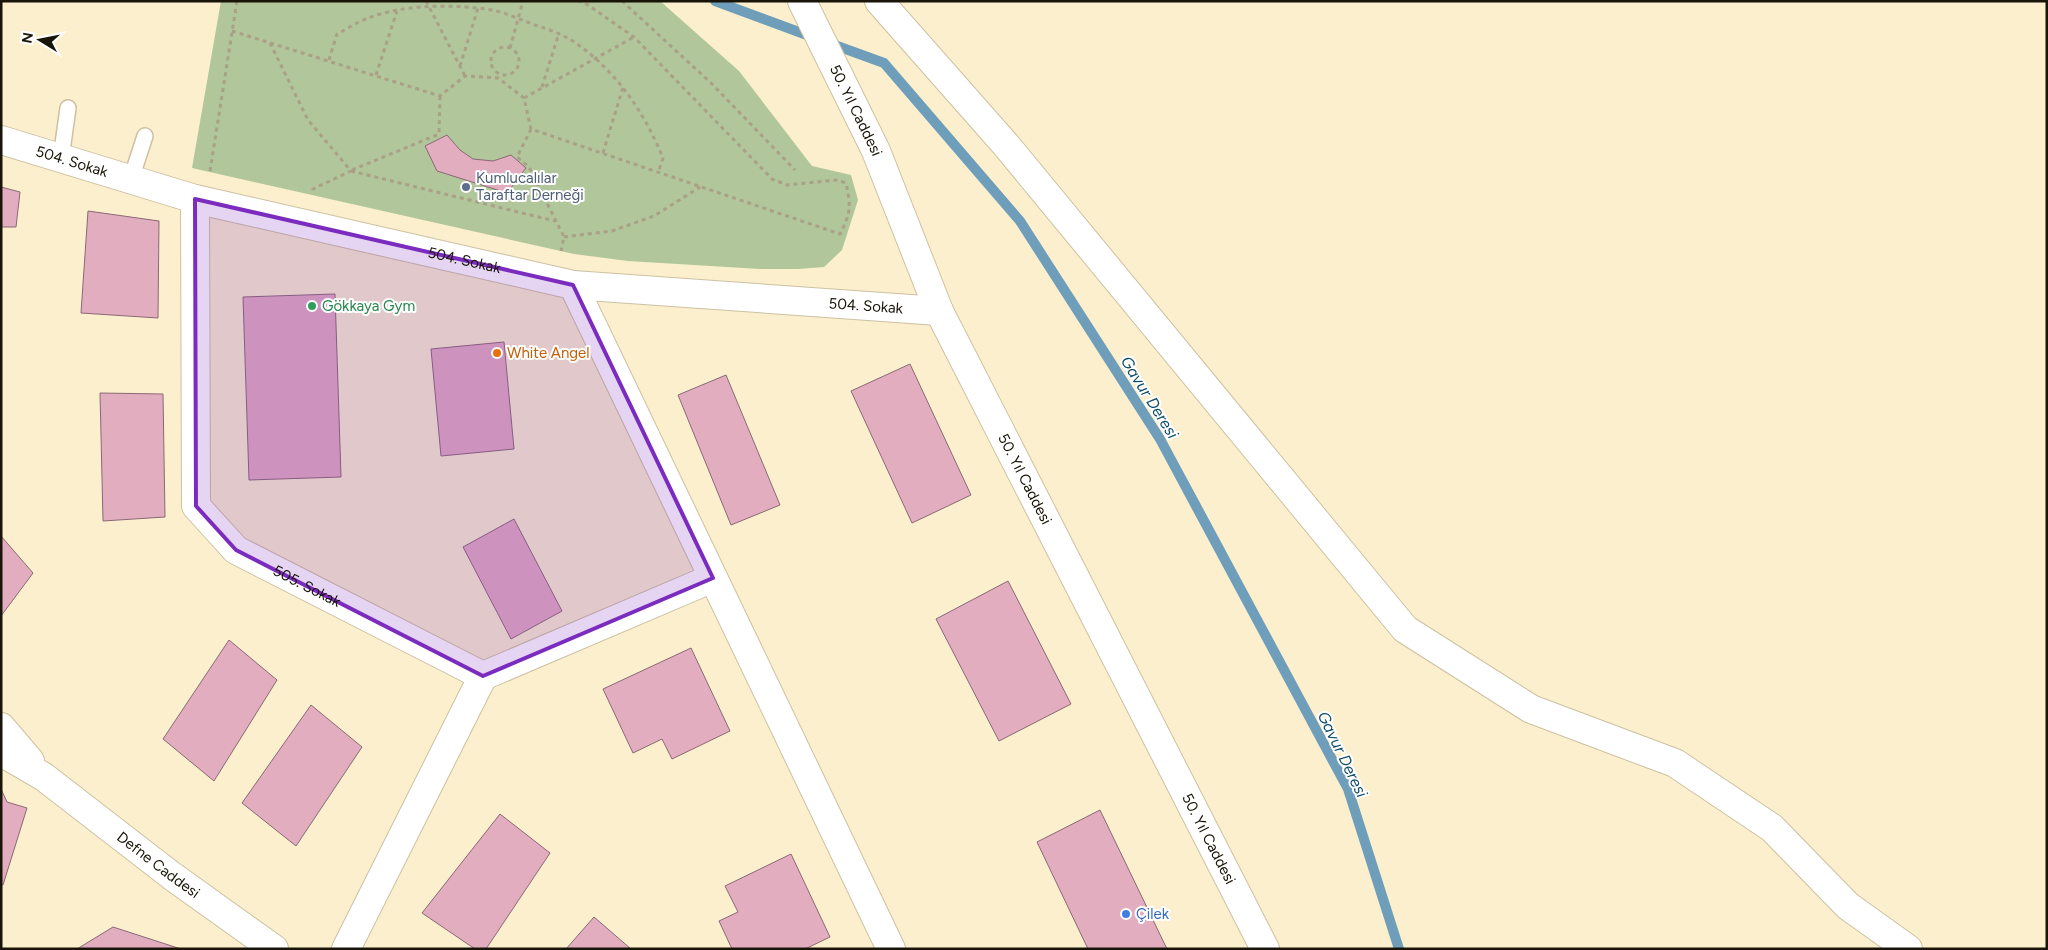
<svg xmlns="http://www.w3.org/2000/svg" width="2048" height="950" font-family="Figtree,sans-serif">
<style>
.green{fill:#b2c69b}
.lines{fill:none;stroke-linecap:round;stroke-linejoin:round}
.stream{stroke:#6e9eba;stroke-width:10}
.building{fill:#e2adbf;stroke:#8a6975}
.service-casing{stroke:#ccc1a1;stroke-width:18}
.minor-casing{stroke:#ccc1a1;stroke-width:30}
.secondary-casing{stroke:#ccc1a1;stroke-width:30}
.path{stroke:#a9a087;stroke-width:3;stroke-dasharray:4 4;stroke-linecap:butt}
.service{stroke:#fff;stroke-width:15}
.minor{stroke:#fff;stroke-width:28}
.secondary{stroke:#fff;stroke-width:28}
.marked{fill:#7b2cbf;fill-opacity:0.2;stroke:#7b2cbf;stroke-width:4;stroke-linejoin:round}
.service-dot{fill:#5c6f8a;stroke:#fff;stroke-width:2}
.leisure-dot{fill:#2e9e5b;stroke:#fff;stroke-width:2}
.food-dot{fill:#e8710a;stroke:#fff;stroke-width:2}
.shop-dot{fill:#3f7fe0;stroke:#fff;stroke-width:2}
.labels{text-anchor:middle;stroke-width:4;stroke-linejoin:round;paint-order:stroke}
.street-label{font-size:15px;fill:#181408;stroke:#fff}
.service-label{font-size:15px;fill:#4e5e75;stroke:#fff;text-anchor:start}
.leisure-label{font-size:15px;fill:#27864d;stroke:#fff;text-anchor:start}
.food-label{font-size:15px;fill:#c56008;stroke:#fff;text-anchor:start}
.shop-label{font-size:15px;fill:#366cbe;stroke:#fff;text-anchor:start}
.water-label{font-size:16px;font-style:italic;fill:#0e4c6a;stroke:#fff}
</style>
<rect width="100%" height="100%" fill="#fbefce"/>
<path class="green" d="M221 1H660L739 71 812 166 851 175 858 200 842 250 824 267 798 269H760L628 261 574 254 192 168Z"/>
<g class="lines">
<path class="stream" d="M715 1 815 38
M829 43 884 63 1020 221 1160 439 1348 789 1399 949"/>
</g>
<path class="building" d="M447 135 460 150 473 159 493 161 511 155 526 168 507 193 437 171 425 146Z
M1 187 20 192 16 227H1Z
M88 211 159 221 158 318 81 313Z
M335 294 341 477 249 480 243 297Z
M504 342 514 449 441 456 431 349Z
M910 364 971 495 912 523 851 391Z
M726 375 780 505 731 525 678 395Z
M100 393 163 394 165 517 103 521Z
M514 519 562 611 511 639 463 547Z
M1 536 33 573 1 616Z
M1008 581 1071 704 999 741 936 619Z
M229 640 277 680 214 781 163 739Z
M691 648 730 731 672 759 662 739 633 753 603 689Z
M311 705 362 747 296 846 242 803Z
M1 789 7 802 27 808 3 885H1Z
M1100 810 1167 949H1088L1037 842Z
M500 814 550 853 486 949H475L422 913Z
M791 854 830 937 805 949H732L719 921 738 912 725 886Z
M594 917 631 949H566Z
M113 927 181 949H77Z"/>
<g class="lines">
<defs>
<path id="service" d="M61 158 68 108
M131 179 145 136"/>
<g id="minor">
<path d="M879 1 1006 145 1405 629 1531 709 1675 763 1772 828 1848 906 1908 949"/>
<path id="s1" d="M1 140 195 199 573 285 939 311"/>
<path id="s2" d="M195 199 196 506 236 550 483 676 713 578"/>
<path d="M573 285 891 949"/>
<path d="M1 727 30 761"/>
<path id="s3" d="M1 752 44 777 172 876 274 949"/>
<path d="M346 949 483 676"/>
</g>
<g id="secondary">
<path id="s4" d="M802 1 876 151 939 311 1265 949"/>
</g>
</defs>
<use href="#service" class="service-casing"/>
<use href="#minor" class="minor-casing"/>
<use href="#secondary" class="secondary-casing"/>
<path class="path" d="M426 1 465 76
M622 1 711 83 795 170
M232 31 440 96 465 76 498 78 524 98 531 129 840 234C851 212 851 207 846 183L836 180 787 185 772 179 634 37 588 5 579 1
M270 43 308 120 351 171 313 189 312 193
M491 61a14 14 0 1 1 28 0a14 14 0 1 1-28 0Z
M510 48 523 1
M329 60 337 34C348 28 359 21 371 17 406 4 456 4 492 10 507 13 521 20 535 25 551 30 567 36 580 46 619 75 645 114 663 158L658 173
M460 66 478 8
M376 75 397 11
M542 87 559 33
M524 98 634 37
M531 129 517 157 529 167 564 237 561 251
M603 153 623 87
M352 170 439 134 440 96
M210 171 237 1
M351 171 555 221
M564 237 612 231 654 216 700 187"/>
<use href="#service" class="service"/>
<use href="#minor" class="minor"/>
<use href="#secondary" class="secondary"/>
</g>
<path class="marked" d="M195 199 573 285 713 578 483 676 236 550 196 506Z"/>
<circle class="service-dot" cx="466" cy="187" r="5"/>
<circle class="leisure-dot" cx="312" cy="306" r="5"/>
<circle class="food-dot" cx="497" cy="353" r="5"/>
<circle class="shop-dot" cx="1126" cy="914" r="5"/>
<g class="labels">
<g class="street-label">
<text dy="5" stroke="none"><textPath href="#s4" startOffset="122">50. Yıl Caddesi</textPath></text>
<text dy="5" stroke="none"><textPath href="#s1" startOffset="74">504. Sokak</textPath></text>
<text dy="5" stroke="none"><textPath href="#s1" startOffset="479">504. Sokak</textPath></text>
<text dy="5" stroke="none"><textPath href="#s1" startOffset="884">504. Sokak</textPath></text>
<text dy="5" stroke="none"><textPath href="#s4" startOffset="528">50. Yıl Caddesi</textPath></text>
<text dy="5" stroke="none"><textPath href="#s2" startOffset="446">505. Sokak</textPath></text>
<text dy="5" stroke="none"><textPath href="#s4" startOffset="932">50. Yıl Caddesi</textPath></text>
<text dy="5" stroke="none"><textPath href="#s3" startOffset="194">Defne Caddesi</textPath></text>
</g>
<g class="service-label">
<text x="476" y="183">Kumlucalılar<tspan x="476" dy="17">Taraftar Derneği</tspan></text>
</g>
<g class="leisure-label">
<text x="322" y="311">Gökkaya Gym</text>
</g>
<g class="food-label">
<text x="507" y="358">White Angel</text>
</g>
<g class="shop-label">
<text x="1136" y="919">Çilek</text>
</g>
<g class="water-label">
<text transform="translate(1150 397) rotate(58)" y="6">Gavur Deresi</text>
<text transform="translate(1343 754) rotate(64)" y="6">Gavur Deresi</text>
</g>
</g>
<rect width="2048" height="950" fill="none" stroke="#181408" stroke-width="5"/>
<g transform="translate(40 40) rotate(280)" stroke="#ffffff" stroke-width="4" paint-order="stroke">
<path d="M0-4L9 19L0 12L-9 19Z" fill="#181408"/>
<text y="-8" font-size="14" font-weight="bold" text-anchor="middle" fill="#181408">N</text>
</g>
</svg>
